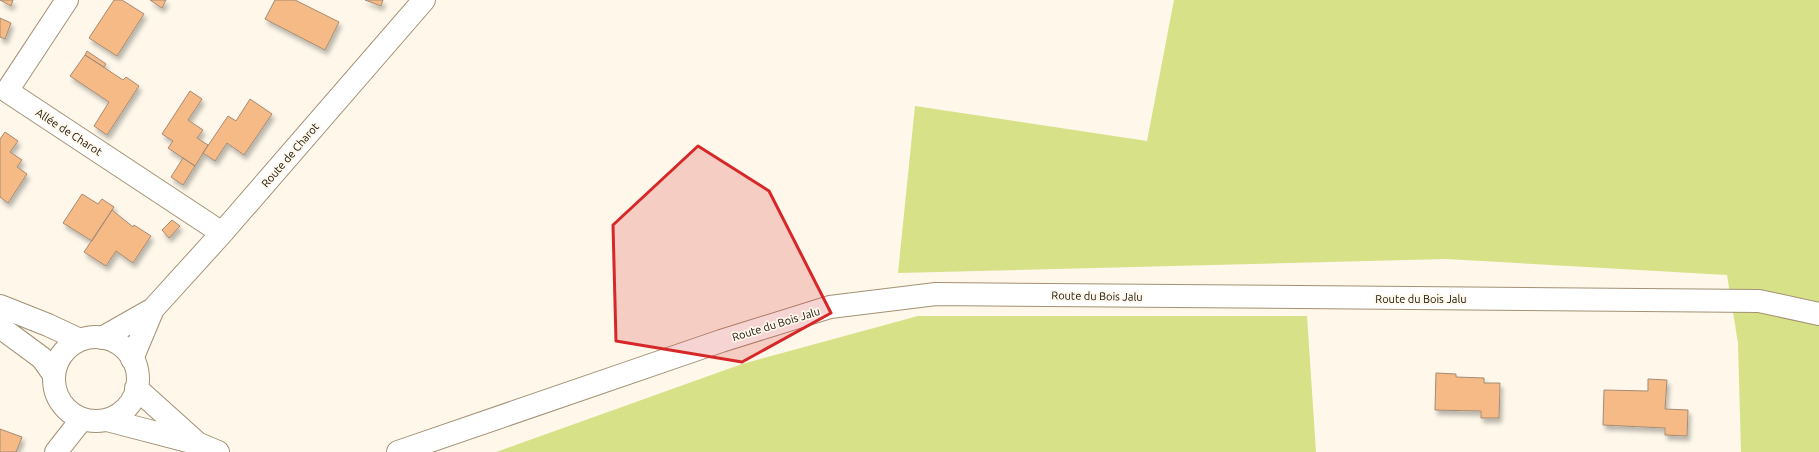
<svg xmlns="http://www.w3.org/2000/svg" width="1819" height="452" font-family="Ubuntu,sans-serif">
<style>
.green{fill:#d7e188}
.building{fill:#f5ba85;stroke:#a58b74;filter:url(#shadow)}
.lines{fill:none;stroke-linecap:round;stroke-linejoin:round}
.minor-casing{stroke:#a39174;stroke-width:24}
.tertiary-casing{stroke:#a39174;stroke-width:24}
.minor{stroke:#fff;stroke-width:22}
.tertiary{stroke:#fff;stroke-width:22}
.marked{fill:#d62828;fill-opacity:0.2;stroke:#d62828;stroke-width:3;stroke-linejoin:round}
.labels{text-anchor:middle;stroke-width:3.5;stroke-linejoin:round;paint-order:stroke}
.street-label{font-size:11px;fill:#191308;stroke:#fef7ea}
</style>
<defs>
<filter id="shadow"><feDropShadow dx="2.5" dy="4.5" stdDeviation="2" flood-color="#0004"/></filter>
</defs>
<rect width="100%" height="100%" fill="#fef7ea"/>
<path class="green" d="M1174 0H1819V452H1741L1738 343 1727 275 1446 259 898 273 915 106 1147 141Z
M918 316H1307L1316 452H496L742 364Z"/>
<path class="building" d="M0 0H13L11 6Z
M114 0H122L144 14 117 56 89 38Z
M150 0H166L162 8Z
M275 0H295L339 22 325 50 265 19Z
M365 0H383L381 6Z
M0 18 11 23 5 39 0 37Z
M87 51 106 64 104 67 85 55Z
M85 55 123 80 126 77 139 86 107 135 94 126 109 102 70 76Z
M190 91 202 99 188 120 203 130 197 138 208 145 195 166 168 148 173 141 162 134Z
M250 99 272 114 244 155 227 143 215 161 203 153 228 116 236 121Z
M5 132 18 141 10 152 22 160 17 167 27 174 8 203 0 197V139Z
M183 158 195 166 183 185 171 177Z
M82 194 98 204 102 199 114 207 92 241 63 223Z
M112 210 133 227 134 225 151 236 133 263 116 251 106 266 84 252Z
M172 220 180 226 169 238 162 230Z
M1436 373 1456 374V377L1484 378V383H1500L1499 418H1481V411L1435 410Z
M1648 379 1667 380 1665 409 1688 410 1687 436 1665 435V428L1603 425 1604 390 1648 391Z
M0 429 22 437 16 452H0Z"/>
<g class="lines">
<defs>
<path id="minor" d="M67 0 7 91 222 233
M102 338 153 309 222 233 424 0
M132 359 153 309
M56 452 82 419"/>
<path id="tertiary" d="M0 306 48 325 80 340
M0 327 42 358 54 375
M54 379a42 42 0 1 1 84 0a42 42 0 1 1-84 0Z
M136 388 196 442
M107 420 199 444 218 452
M398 452 721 341 830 307 936 294 1759 301 1819 314"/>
</defs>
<use href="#minor" class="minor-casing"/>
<use href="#tertiary" class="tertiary-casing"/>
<use href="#minor" class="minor"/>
<use href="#tertiary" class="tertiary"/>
</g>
<path class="marked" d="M698 146 769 191 831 313 742 362 616 341 613 225Z"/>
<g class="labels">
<g class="street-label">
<text transform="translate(69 132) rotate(33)" y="4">Allée de Charot</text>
<text transform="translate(290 155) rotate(-49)" y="4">Route de Charot</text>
<text transform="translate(1097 296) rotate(1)" y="4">Route du Bois Jalu</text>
<text x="1421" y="303">Route du Bois Jalu</text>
<text transform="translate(776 324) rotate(-17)" y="4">Route du Bois Jalu</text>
</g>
</g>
</svg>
